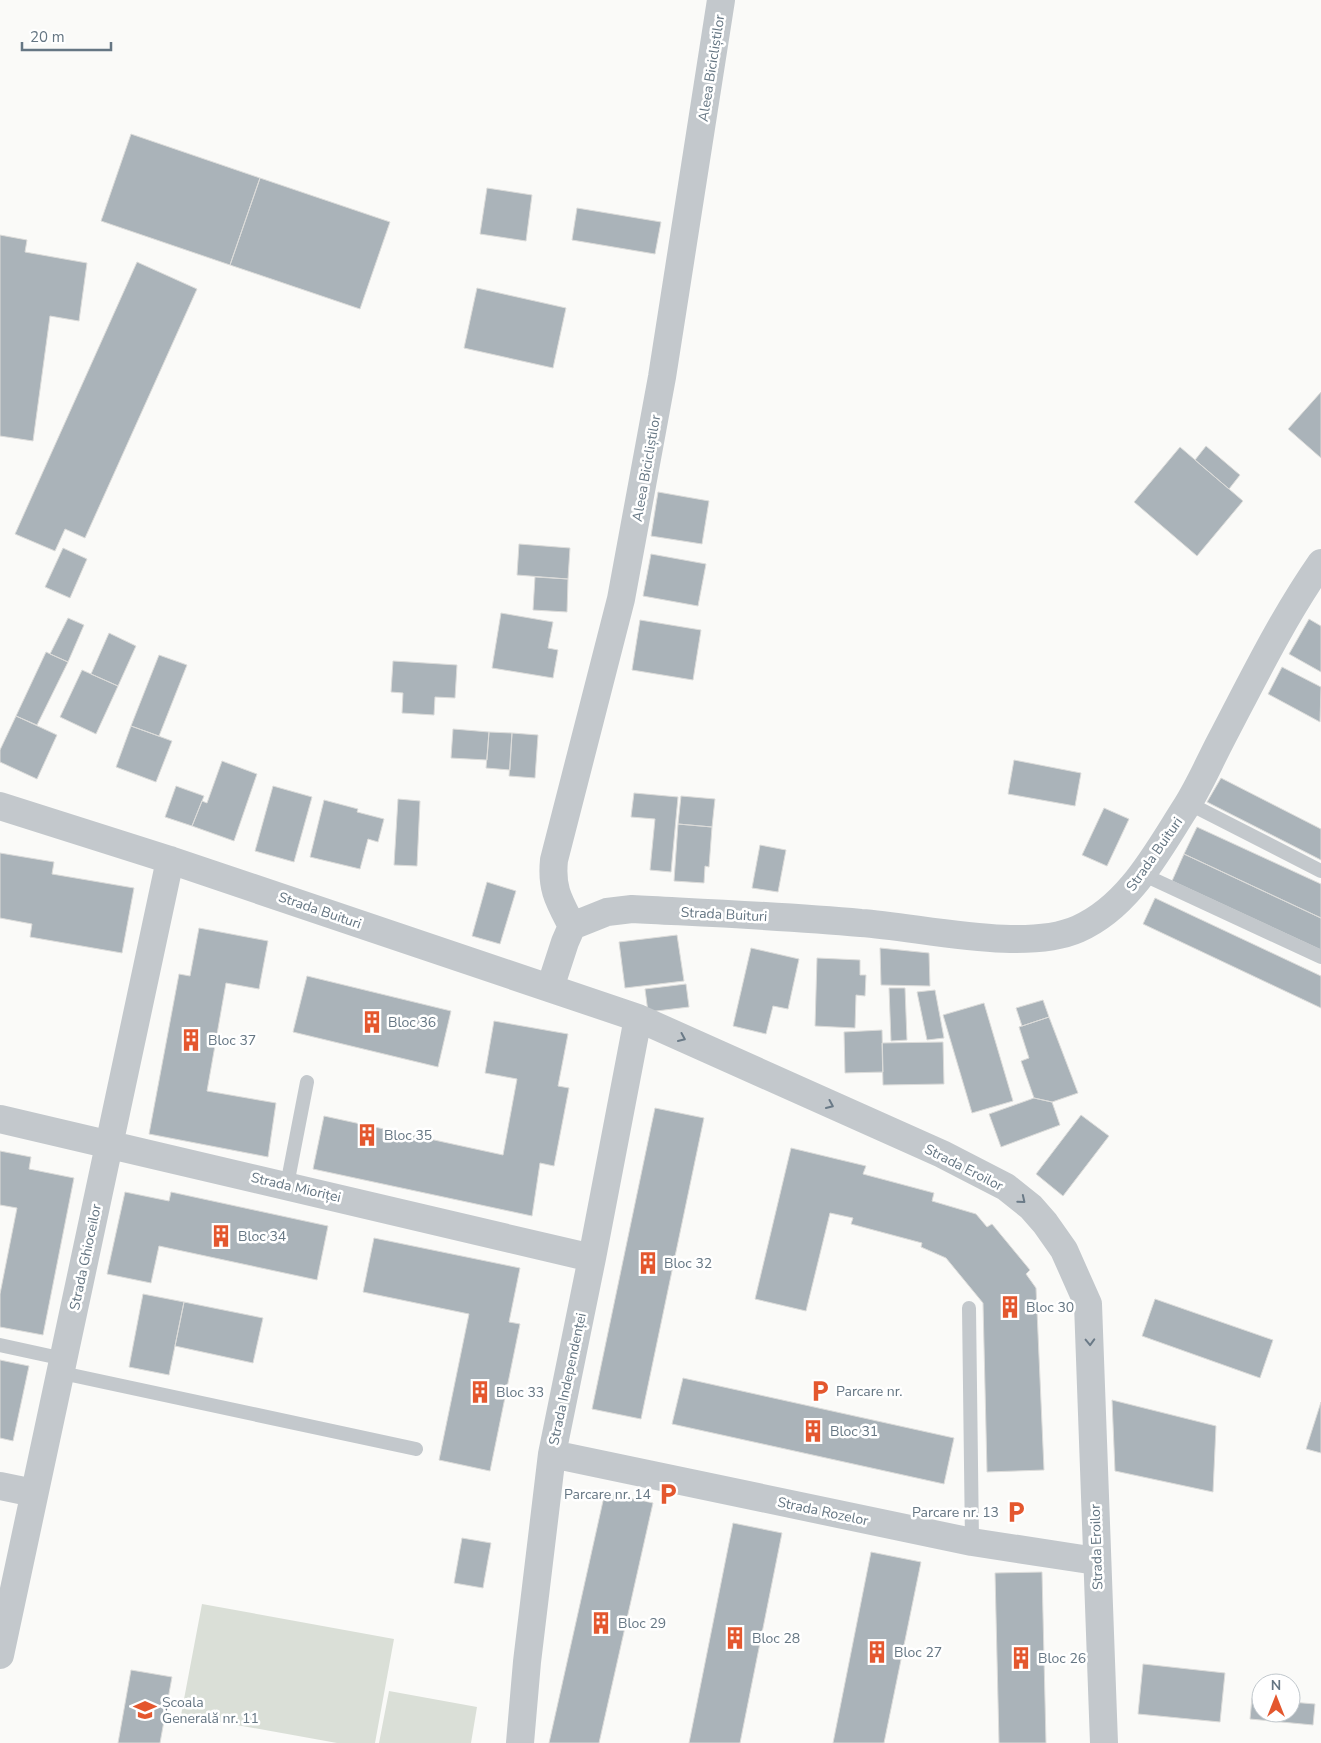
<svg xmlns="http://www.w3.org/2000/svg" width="1321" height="1743" font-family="'Nunito Sans',sans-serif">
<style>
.green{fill:#dadfd7}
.building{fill:#aab3b9;stroke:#dcdcda}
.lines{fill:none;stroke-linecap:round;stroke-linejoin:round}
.service{stroke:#c3c8cc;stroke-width:14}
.minor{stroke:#c3c8cc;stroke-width:28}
.oneway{stroke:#6a7a87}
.labels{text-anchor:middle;stroke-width:5;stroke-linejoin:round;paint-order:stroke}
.street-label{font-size:14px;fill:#657683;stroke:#fff}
.poi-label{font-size:14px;fill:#657683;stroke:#fff;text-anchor:start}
</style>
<rect width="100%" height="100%" fill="#fafaf8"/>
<path class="green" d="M202 1604 394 1639 375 1743H337L181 1715Z
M389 1691 477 1707 471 1743H379Z"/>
<path class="building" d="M131 134 260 178 230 265 101 221Z
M260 178 390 222 360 309 230 265Z
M487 188 532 195 526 241 480 234Z
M577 208 661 222 655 254 572 240Z
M0 235 27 240 25 252 87 263 79 321 50 316 33 441 0 436Z
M137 262 197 289 85 538 65 529 55 551 15 534Z
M477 288 566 308 553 368 464 348Z
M1321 392V458L1288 429Z
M1206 446 1240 475 1229 489 1195 460Z
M1180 447 1243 501 1197 556 1134 502Z
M658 492 709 501 702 544 651 536Z
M519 544 570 548 568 579 517 575Z
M63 548 87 559 70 598 45 587Z
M651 554 706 564 698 606 643 596Z
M535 577 568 579 567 612 533 610Z
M501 613 553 622 548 648 558 650 553 678 492 668Z
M68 618 84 625 68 662 50 654Z
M1309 619 1321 626V672L1289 654Z
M640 620 701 630 693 680 632 670Z
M109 633 136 646 118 686 91 674Z
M46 652 68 662 37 725 16 716Z
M159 655 187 665 159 736 131 726Z
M393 661 457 665 455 698 435 697 434 715 402 713 403 693 391 692Z
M1282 667 1321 687 1320 722 1268 694Z
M82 670 118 686 96 734 60 717Z
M16 716 57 735 37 779 0 762V750Z
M131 726 172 741 156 782 116 767Z
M453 729 489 732 487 760 451 758Z
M489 732 512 733 510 770 486 768Z
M512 733 538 735 535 778 509 776Z
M1014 760 1081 773 1075 806 1008 794Z
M222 761 257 774 234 841 192 826 202 801 207 803Z
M1221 778 1321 829V860L1207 802Z
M176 786 204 796 192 826 165 817Z
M273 786 312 797 294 862 255 851Z
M634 793 678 797 671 872 650 870 655 819 631 817Z
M681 796 715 799 712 827 678 824Z
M398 799 420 801 417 866 394 865Z
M324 800 358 809 357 812 384 819 378 842 368 839 360 869 310 857Z
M1104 808 1129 819 1107 866 1082 855Z
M678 824 712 827 709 867 705 866 704 883 674 881Z
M1197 827 1321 884V918L1184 854Z
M760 845 786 850 778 892 752 888Z
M0 853 54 862 52 874 134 888 122 953 30 937 32 924 0 918Z
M1184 854 1321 918V950L1172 881Z
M487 882 516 891 500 944 472 936Z
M1155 898 1321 976V1008L1143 924Z
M199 928 268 941 259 989 226 983 207 1091 276 1103 268 1157 149 1134 179 974 190 976Z
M677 935 684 981 625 988 619 942Z
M751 948 799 959 788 1009 773 1006 766 1034 733 1026Z
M880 948 929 953 930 986 881 985Z
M817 958 860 960V975H866L865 996 856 995 855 1028 815 1026Z
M307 976 451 1011 438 1067 293 1032Z
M686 984 689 1007 648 1012 645 989Z
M889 988H905L907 1040 891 1041Z
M935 990 944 1038 927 1040 917 992Z
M1043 1000 1049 1017 1022 1026 1016 1008Z
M984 1003 1013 1101 972 1113 943 1015Z
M1049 1017 1078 1093 1052 1102 1034 1098 1021 1061 1029 1058 1019 1027Z
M494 1021 568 1034 558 1086 569 1088 554 1166 540 1163 532 1216 313 1169 324 1116 503 1155 517 1079 485 1073Z
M882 1030 883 1072 845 1073 844 1032Z
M943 1042 944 1084 883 1085 882 1043Z
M1034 1098 1052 1102 1060 1125 1001 1147 989 1114Z
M655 1108 704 1118 641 1419 592 1409Z
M1081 1115 1109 1136 1063 1196 1036 1174Z
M791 1148 866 1166 863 1174 934 1193 932 1201 976 1214 987 1227 992 1224 1030 1270 1026 1274 1036 1288 1044 1470 987 1472 983 1303 946 1258 921 1247 922 1243 851 1224 853 1218 830 1213 806 1311 755 1299Z
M0 1151 31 1157 29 1169 74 1178 43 1335 0 1327V1294L17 1208 0 1205Z
M125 1192 169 1201 171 1192 328 1226 317 1280 159 1246 151 1283 107 1274Z
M374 1238 520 1268 509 1322 520 1324 490 1471 439 1460 469 1314 363 1292Z
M143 1294 184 1302 169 1375 129 1367Z
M1155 1299 1273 1340 1260 1378 1142 1336Z
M184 1302 263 1318 253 1363 175 1346Z
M0 1360 29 1366 13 1441 0 1438Z
M683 1378 954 1438 944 1484 672 1424Z
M1112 1400 1216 1426 1213 1492 1115 1471Z
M1321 1402V1453L1306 1449Z
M605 1492 653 1503 599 1743H549Z
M733 1523 782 1533 740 1743H689Z
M462 1538 491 1543 483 1588 454 1583Z
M871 1552 921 1562 884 1743H833Z
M1042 1572 1046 1743H999L995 1573Z
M1143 1664 1225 1673 1220 1722 1138 1714Z
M131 1670 172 1677 160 1743H118Z
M1252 1698 1261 1699V1713H1291V1702L1315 1704 1313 1725 1250 1719Z"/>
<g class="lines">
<path class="service" d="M1188 803 1321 871
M1142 874 1321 957
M287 1185 307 1082
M969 1308 972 1542
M0 1345 64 1359
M62 1373 416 1449"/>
<path class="minor" d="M0 806 170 860 638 1018 942 1154 1006 1187 1031 1207 1045 1223 1064 1250 1088 1304 1104 1743
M572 926C559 901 551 889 554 860L621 599 662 377 721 0
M550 988 565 942 572 926 607 912 632 909C708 913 785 916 861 923 921 927 1024 953 1078 929 1128 907 1156 854 1184 810 1198 789 1208 765 1220 742 1252 681 1282 619 1321 563
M0 1119 592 1258
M552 1454 972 1542 1096 1561
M0 1486 34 1493
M0 1655 170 860
M520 1743 527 1662 552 1454 592 1258 638 1018"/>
</g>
<defs><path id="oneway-chevron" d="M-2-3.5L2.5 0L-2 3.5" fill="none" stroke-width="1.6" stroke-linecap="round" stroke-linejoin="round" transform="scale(1.25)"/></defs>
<g class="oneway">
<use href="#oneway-chevron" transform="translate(682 1038) rotate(24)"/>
<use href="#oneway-chevron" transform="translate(830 1105) rotate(24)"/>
<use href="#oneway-chevron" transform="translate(1022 1200) rotate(39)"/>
<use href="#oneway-chevron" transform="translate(1090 1342) rotate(88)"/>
</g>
<defs>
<symbol id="building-bare" viewBox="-9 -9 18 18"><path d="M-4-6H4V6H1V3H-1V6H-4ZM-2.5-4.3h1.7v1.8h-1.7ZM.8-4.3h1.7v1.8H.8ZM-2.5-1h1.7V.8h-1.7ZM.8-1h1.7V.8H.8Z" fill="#e4572e" stroke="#fff" stroke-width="2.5" paint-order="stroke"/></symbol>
<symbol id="parking-bare" viewBox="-9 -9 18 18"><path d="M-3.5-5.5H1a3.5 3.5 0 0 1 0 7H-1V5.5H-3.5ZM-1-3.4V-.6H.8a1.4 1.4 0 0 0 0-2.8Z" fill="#e4572e" stroke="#fff" stroke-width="2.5" paint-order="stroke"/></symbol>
<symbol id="school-bare" viewBox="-9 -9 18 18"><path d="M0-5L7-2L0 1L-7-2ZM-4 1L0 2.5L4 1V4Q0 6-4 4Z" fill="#e4572e" stroke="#fff" stroke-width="2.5" paint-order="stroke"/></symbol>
</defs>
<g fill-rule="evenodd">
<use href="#building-bare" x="356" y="1006" width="32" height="32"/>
<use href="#building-bare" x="175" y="1024" width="32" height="32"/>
<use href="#building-bare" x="351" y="1119" width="32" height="32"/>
<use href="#building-bare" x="205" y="1220" width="32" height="32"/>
<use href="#building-bare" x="632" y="1247" width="32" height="32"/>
<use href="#building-bare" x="994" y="1291" width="32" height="32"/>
<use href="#parking-bare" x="804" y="1375" width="32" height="32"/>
<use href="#building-bare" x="464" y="1376" width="32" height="32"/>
<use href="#building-bare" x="797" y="1415" width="32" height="32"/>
<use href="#parking-bare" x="652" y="1478" width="32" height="32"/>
<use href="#parking-bare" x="1000" y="1496" width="32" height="32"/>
<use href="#building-bare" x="585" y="1607" width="32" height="32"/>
<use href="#building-bare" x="719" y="1622" width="32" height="32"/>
<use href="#building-bare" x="861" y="1636" width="32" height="32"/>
<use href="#building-bare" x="1005" y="1642" width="32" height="32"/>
<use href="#school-bare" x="129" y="1694" width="32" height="32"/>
</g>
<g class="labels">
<g class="street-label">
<text transform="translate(711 68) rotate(-81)" y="5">Aleea Bicicliștilor</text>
<text transform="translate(646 468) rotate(-80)" y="5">Aleea Bicicliștilor</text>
<text transform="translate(1154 854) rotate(-55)" y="5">Strada Buituri</text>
<text transform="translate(320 910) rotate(19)" y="5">Strada Buituri</text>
<text transform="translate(724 914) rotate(3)" y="5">Strada Buituri</text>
<text transform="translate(964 1167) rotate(27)" y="5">Strada Eroilor</text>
<text transform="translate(296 1187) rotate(13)" y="5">Strada Mioriței</text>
<text transform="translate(85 1257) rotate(-78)" y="5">Strada Ghioceilor</text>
<text transform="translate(567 1379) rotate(-78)" y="5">Strada Independenței</text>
<text transform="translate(823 1511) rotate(12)" y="5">Strada Rozelor</text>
<text transform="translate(1096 1547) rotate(-92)" y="5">Strada Eroilor</text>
</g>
<g class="poi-label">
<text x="388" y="1027">Bloc 36</text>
<text x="208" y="1045">Bloc 37</text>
<text x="384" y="1140">Bloc 35</text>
<text x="238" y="1241">Bloc 34</text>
<text x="664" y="1268">Bloc 32</text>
<text x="1026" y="1312">Bloc 30</text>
<text x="836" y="1396">Parcare nr.</text>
<text x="496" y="1397">Bloc 33</text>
<text x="830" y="1436">Bloc 31</text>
<text x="651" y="1499" text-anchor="end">Parcare nr. 14</text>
<text x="999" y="1517" text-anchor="end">Parcare nr. 13</text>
<text x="618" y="1628">Bloc 29</text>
<text x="752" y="1643">Bloc 28</text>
<text x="894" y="1657">Bloc 27</text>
<text x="1038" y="1663">Bloc 26</text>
<text x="162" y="1707">Școala<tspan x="162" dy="16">Generală nr. 11</tspan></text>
</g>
</g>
<g transform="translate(1276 1698)"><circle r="24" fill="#ffffff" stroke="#c1c8cd"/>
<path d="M0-4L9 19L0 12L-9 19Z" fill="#e4572e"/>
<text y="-8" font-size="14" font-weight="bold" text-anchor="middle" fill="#657683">N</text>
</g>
<path d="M22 42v8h89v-8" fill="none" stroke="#657683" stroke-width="2.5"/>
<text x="30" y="42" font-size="15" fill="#657683" stroke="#ffffff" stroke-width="4" paint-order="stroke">20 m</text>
</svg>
